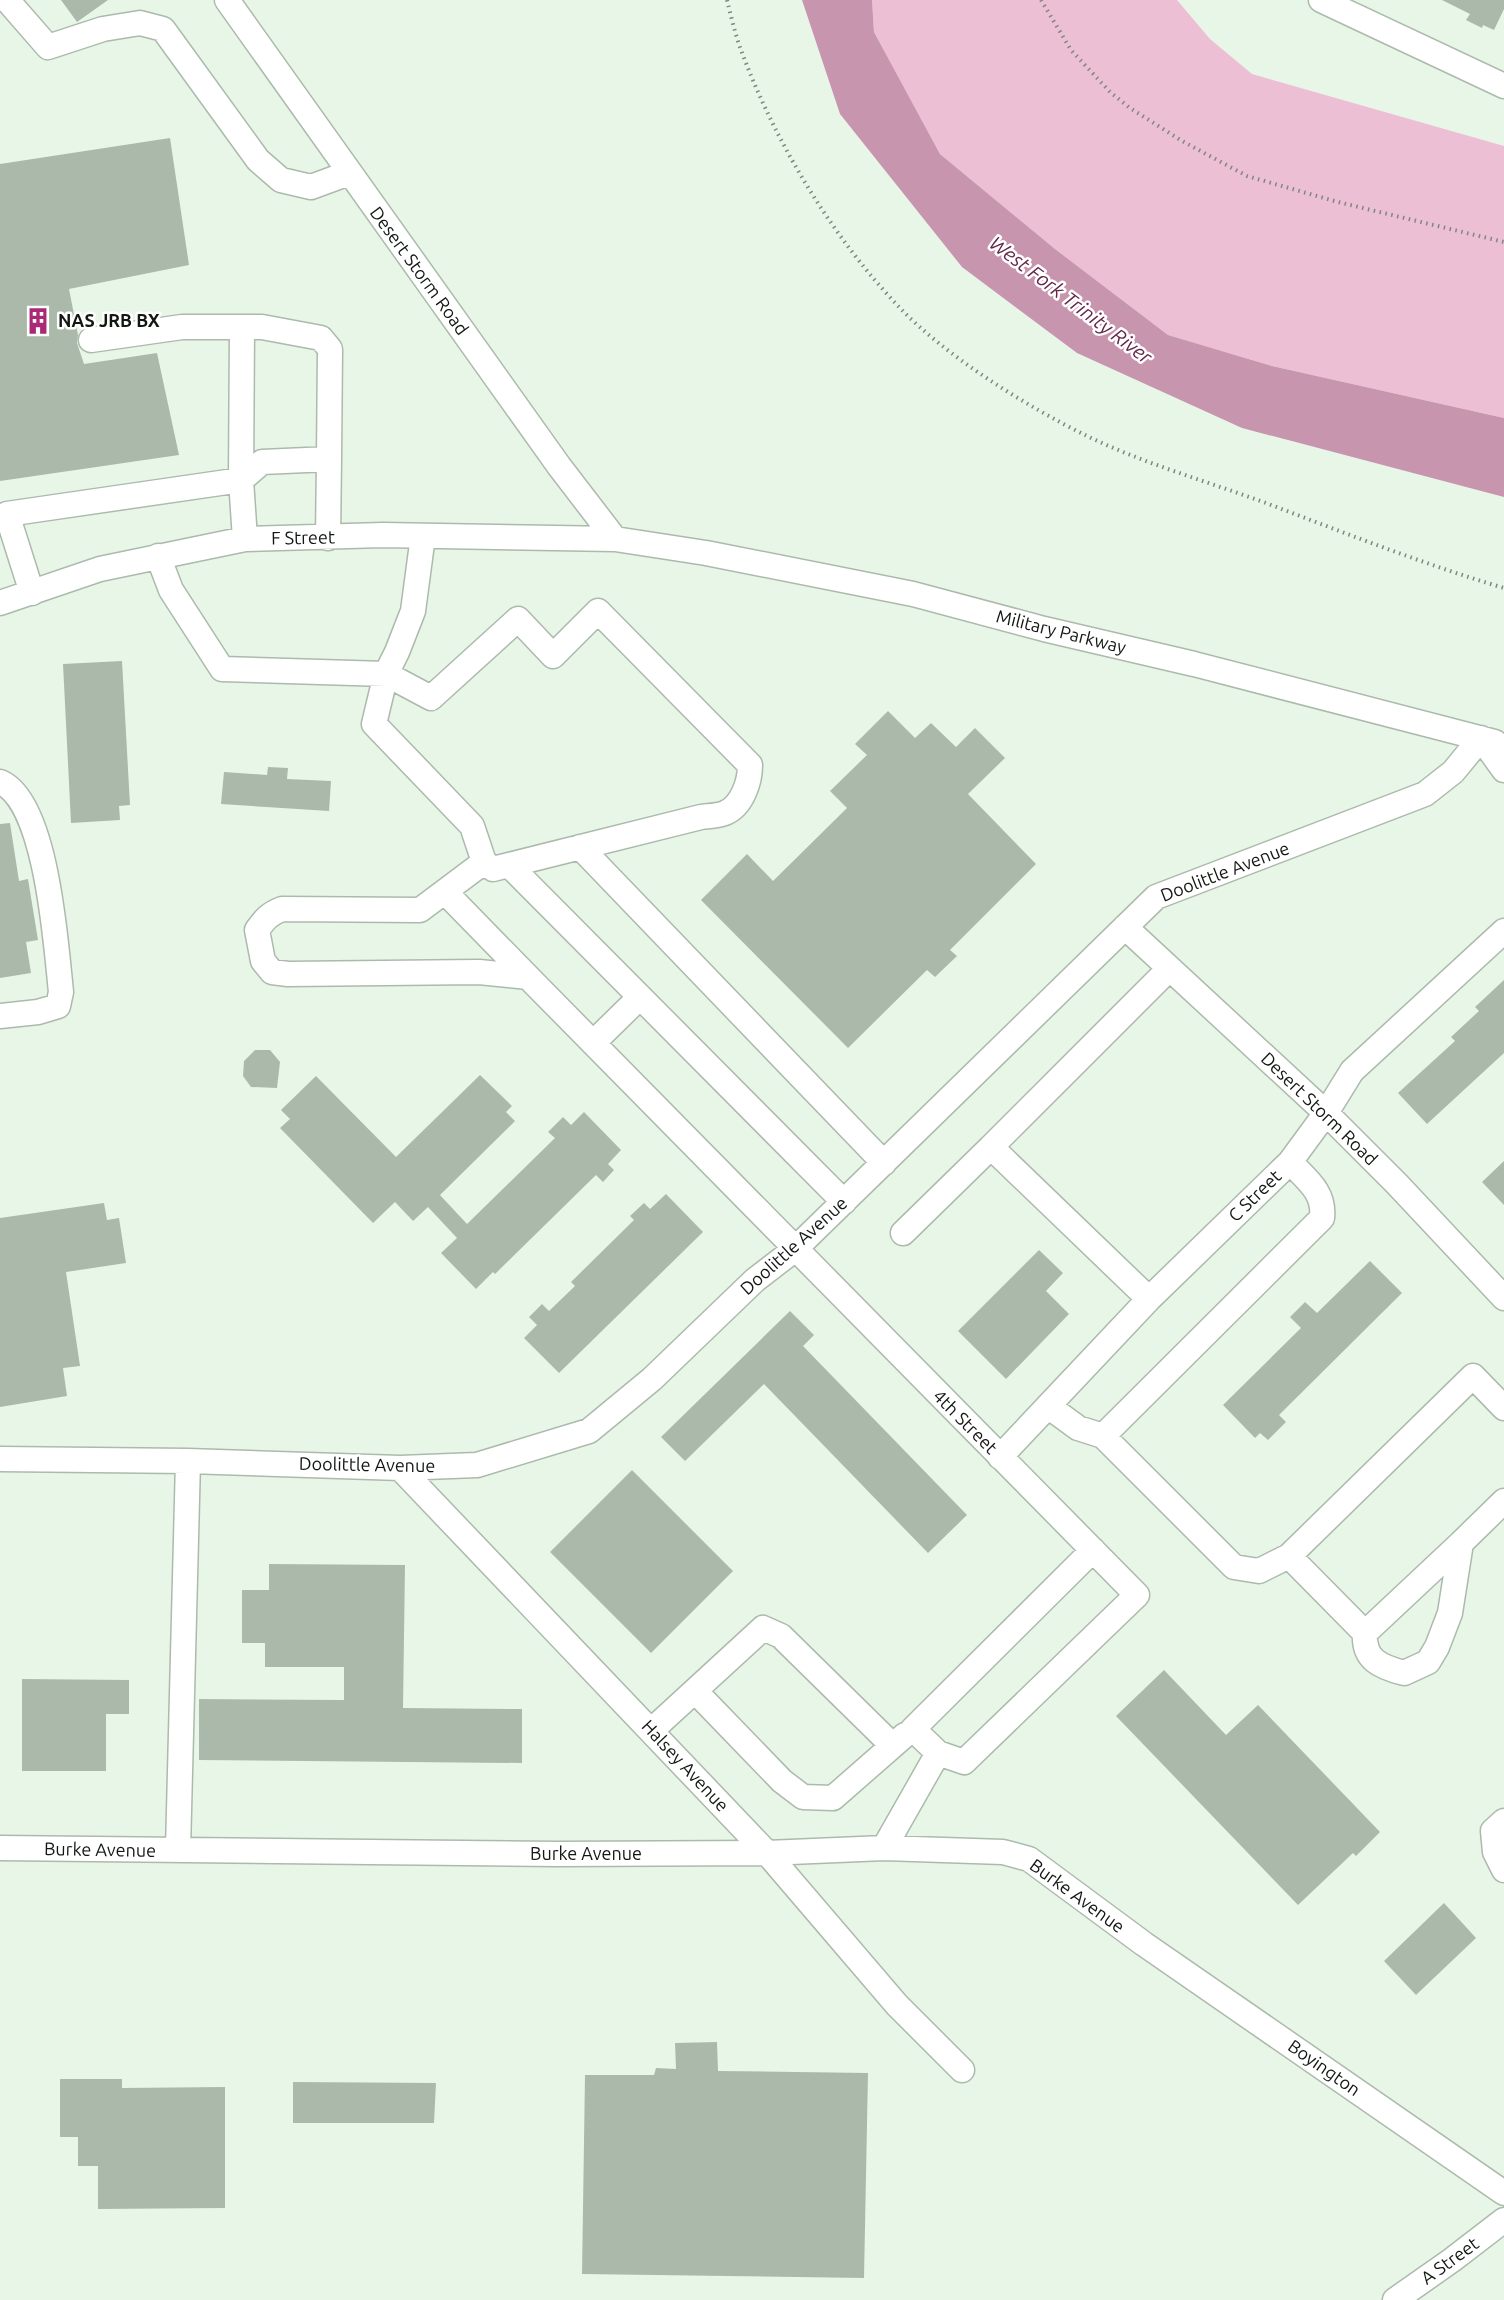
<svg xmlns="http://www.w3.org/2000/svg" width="1504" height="2300" font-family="Ubuntu,sans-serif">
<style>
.green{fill:#ecbfd5}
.water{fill:#c895ae}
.building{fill:#abb9ab}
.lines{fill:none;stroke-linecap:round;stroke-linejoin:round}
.minor-casing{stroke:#acbaac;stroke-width:27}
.path{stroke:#7f887f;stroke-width:4;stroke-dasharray:1.5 4.5;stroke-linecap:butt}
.minor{stroke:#fff;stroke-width:24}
.labels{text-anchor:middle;stroke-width:5;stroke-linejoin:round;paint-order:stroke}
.street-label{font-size:18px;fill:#121712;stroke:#fff}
.poi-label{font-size:18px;font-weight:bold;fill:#121712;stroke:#fff;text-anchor:start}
.water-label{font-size:20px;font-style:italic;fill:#65274a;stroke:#fff}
</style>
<rect width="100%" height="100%" fill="#e8f6e8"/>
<path class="green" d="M872 0H1177L1210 39 1252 74 1504 146V418L1272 366 1168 335 1055 249 940 154 874 32Z"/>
<path class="water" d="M802 0H872L874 32 940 154 1055 249 1168 335 1272 366 1504 418V497L1242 428 1077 353 962 267 840 114Z"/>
<path class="building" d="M61 0H108L77 22Z
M1442 0H1504V9L1494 30 1483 25 1482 28 1466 20 1470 14Z
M170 138 189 265 69 289 78 335 77 343 84 364 157 353 179 455 0 481V164Z
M122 661 130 805 119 806 120 820 71 823 63 664Z
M888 711 915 738 931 723 956 747 975 728 1005 758 968 794 1036 864 950 950 957 956 935 977 927 970 848 1048 701 900 747 854 773 881 847 808 830 791 867 755 855 744Z
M268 767 288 768 287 779 331 781 329 811 221 804 224 772 267 775Z
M10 823 19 881 28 879 38 940 26 942 31 973 0 978V824Z
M1504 980V1053L1427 1124 1398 1093 1455 1041 1451 1037 1479 1011 1475 1007Z
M255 1050H270L280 1062 277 1088 251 1087 243 1076 244 1061Z
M480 1075 512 1106 506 1112 515 1121 440 1195 467 1224 555 1138 548 1132 563 1117 571 1125 584 1112 621 1150 608 1164 614 1170 603 1182 596 1175 495 1274 493 1272 476 1289 441 1253 457 1238 428 1207 413 1221 395 1202 373 1223 280 1128 290 1119 281 1110 316 1076 396 1157Z
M1504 1161V1205L1482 1182Z
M666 1194 703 1232 559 1373 524 1338 537 1325 529 1317 542 1304 549 1311 575 1286 571 1282 634 1220 630 1216 644 1203 650 1209Z
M104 1203 107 1220 119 1218 126 1263 66 1272 80 1366 63 1368 67 1396 0 1407V1218Z
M1039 1250 1063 1273 1046 1291 1069 1314 1006 1379 958 1331Z
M1370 1261 1402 1293 1279 1415 1286 1422 1268 1440 1260 1433 1255 1438 1223 1405 1301 1328 1290 1317 1305 1302 1317 1313Z
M790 1311 814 1335 803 1346 967 1515 928 1553 764 1384 685 1461 661 1437Z
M632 1470 733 1571 651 1653 550 1552Z
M269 1564 405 1565 403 1708 522 1709V1763L199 1760V1699L344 1700V1667H265V1643H242V1590H269Z
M1164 1670 1226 1735 1258 1705 1380 1832 1356 1856 1353 1853 1298 1905 1116 1716Z
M22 1679 129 1680V1714H106V1771H22Z
M1444 1903 1476 1938 1416 1995 1384 1961Z
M717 2042 718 2071 868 2073 864 2278 582 2274 585 2075H654L656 2068 676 2069 675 2043Z
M60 2079H122V2088L225 2087V2208L98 2209V2166H78V2137H60Z
M293 2082 436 2083 434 2123H293Z"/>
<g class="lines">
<defs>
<path id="minor" d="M7 0 48 47 103 29 140 23 163 29 258 160 281 180 311 187 349 173
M227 0 559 466 615 539
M1321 0 1504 86
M242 327 241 480 245 539
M328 538 329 459
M158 556 171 590 222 669 386 674 431 698 518 619 553 656 598 611 750 765C750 782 742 806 725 813 718 816 708 816 701 817L493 869 484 862 472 826 374 724 386 674 397 652 413 611 423 536
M32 593 7 514 241 480 262 462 329 459 330 349 321 338 262 327H182L91 340
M0 603 100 569 245 539 383 535 615 539 706 553 913 594 1044 629 1194 664 1495 742
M0 782C47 801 56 946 61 992L58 1006 38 1012 0 1016
M580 847 884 1163
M484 862 420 910 282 909C269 914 265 919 257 930L263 961 272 972 288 974 479 972 528 977 1137 1595 964 1762 938 1753 884 1848
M509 865 844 1202
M445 892 528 977
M1125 927 1326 1113 1397 1184 1504 1298
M593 1043 640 997
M903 1233 991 1147
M1149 1299 991 1147 1169 969
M1048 1406 1078 1428 1103 1436 1234 1567 1259 1571 1289 1556 1473 1376 1504 1408
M1103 1436 1322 1218C1325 1192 1307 1180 1290 1162
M1000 1457 1149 1299 1290 1162 1326 1113 1352 1071 1504 931
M0 1459 188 1461 400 1468 477 1465 589 1431 652 1379 755 1280 794 1250 1156 897 1425 794 1453 772 1481 738 1504 770
M400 1468 767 1853 897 2005 962 2070
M1461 1543 1365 1633C1363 1660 1381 1667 1404 1673L1428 1662 1437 1647 1450 1613 1461 1543 1504 1501
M1289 1556 1365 1633
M696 1692 782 1781 803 1797 833 1798 905 1735
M652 1730 763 1628 781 1636 892 1745
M938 1753 913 1729 1093 1550
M1504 1821 1493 1831 1495 1852 1504 1870
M0 1848 558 1854 767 1853 884 1848 1003 1852 1029 1859 1144 1944 1504 2193
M178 1850 188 1461
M1395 2300 1452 2260 1504 2220"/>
</defs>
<use href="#minor" class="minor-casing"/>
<path class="path" d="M727 0C731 16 735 34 741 50 775 142 832 237 900 308 947 357 1026 406 1087 436 1145 464 1206 481 1266 503 1345 533 1423 564 1504 588
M1041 0 1071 50 1110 92 1130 108 1182 141 1247 176 1338 202 1504 242"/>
<use href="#minor" class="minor"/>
</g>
<defs>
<symbol id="building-bare" viewBox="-9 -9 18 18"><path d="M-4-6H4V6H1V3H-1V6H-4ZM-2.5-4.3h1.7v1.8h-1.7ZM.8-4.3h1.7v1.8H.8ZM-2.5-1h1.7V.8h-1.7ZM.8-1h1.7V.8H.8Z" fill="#a92977" stroke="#fff" stroke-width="2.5" paint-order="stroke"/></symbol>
</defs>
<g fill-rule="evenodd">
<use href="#building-bare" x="19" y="302" width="38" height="38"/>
</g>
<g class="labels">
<g class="street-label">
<text transform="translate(419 271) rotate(54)" y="6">Desert Storm Road</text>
<text transform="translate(303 538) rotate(-1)" y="6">F Street</text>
<text transform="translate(1061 632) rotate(14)" y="6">Military Parkway</text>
<text transform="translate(1225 872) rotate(-21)" y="6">Doolittle Avenue</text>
<text transform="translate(1319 1109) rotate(44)" y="6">Desert Storm Road</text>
<text transform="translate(1255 1196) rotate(-44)" y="6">C Street</text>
<text transform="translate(794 1246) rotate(-42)" y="6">Doolittle Avenue</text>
<text transform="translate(965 1422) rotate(45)" y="6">4th Street</text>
<text transform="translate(367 1465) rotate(1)" y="6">Doolittle Avenue</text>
<text transform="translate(685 1766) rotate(47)" y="6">Halsey Avenue</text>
<text transform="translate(100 1850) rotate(1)" y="6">Burke Avenue</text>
<text x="586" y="1860">Burke Avenue</text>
<text transform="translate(1077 1896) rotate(36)" y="6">Burke Avenue</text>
<text transform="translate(1324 2068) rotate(35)" y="6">Boyington</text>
<text transform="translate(1450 2261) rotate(-36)" y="6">A Street</text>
</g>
<g class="poi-label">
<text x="58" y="327">NAS JRB BX</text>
</g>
<g class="water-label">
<text transform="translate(1071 300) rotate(37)" y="7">West Fork Trinity River</text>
</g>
</g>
</svg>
